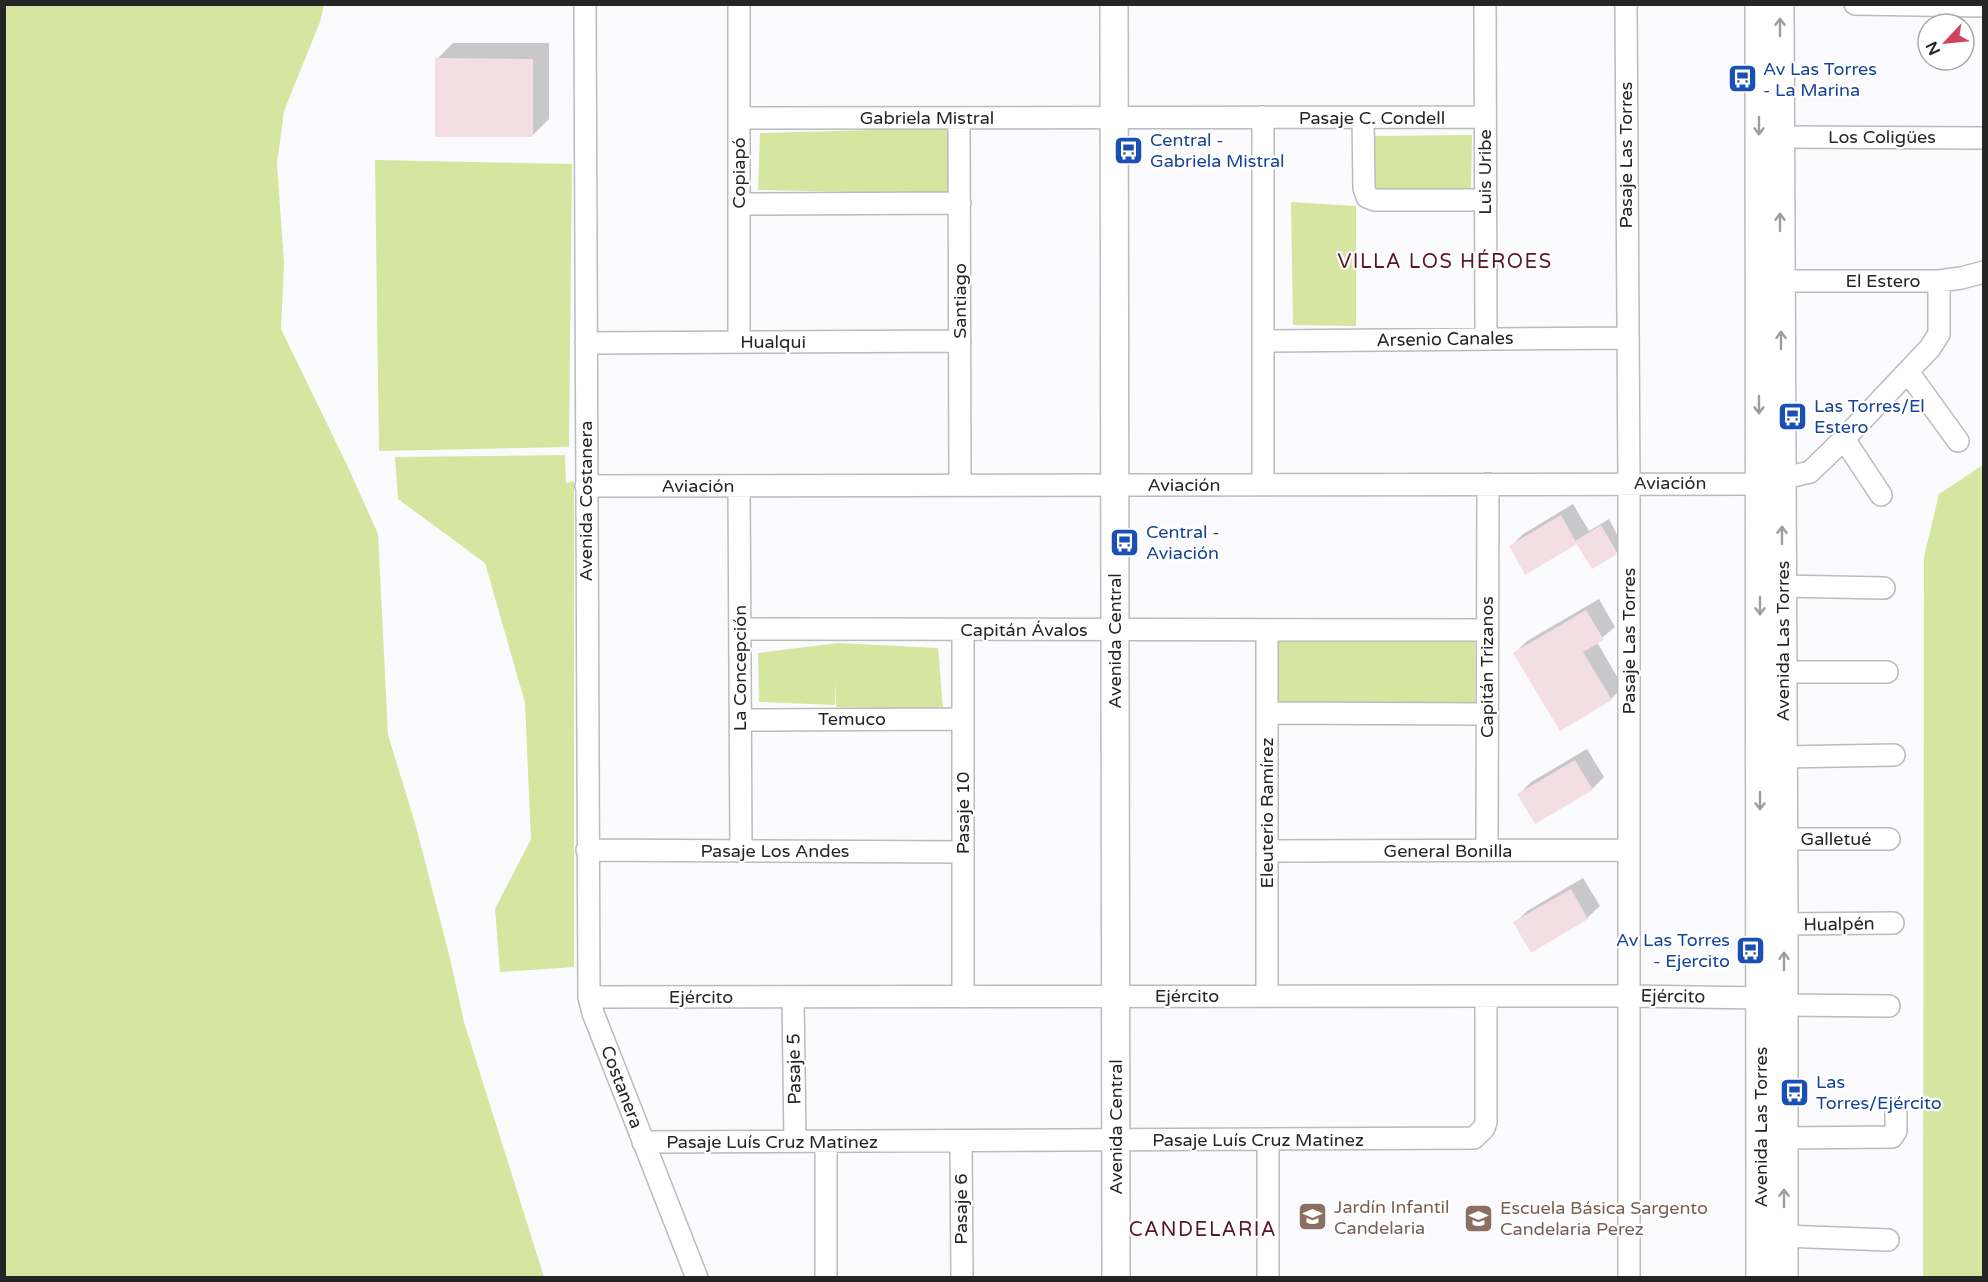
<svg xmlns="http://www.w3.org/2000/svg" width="1988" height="1282" font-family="'Varela Round',sans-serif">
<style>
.green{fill:#d6e59f}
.shadow{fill:#0003}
.building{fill:#f3dee4}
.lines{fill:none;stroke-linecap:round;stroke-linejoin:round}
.minor-casing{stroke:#bbbbbe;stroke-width:24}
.tertiary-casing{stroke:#bbbbbe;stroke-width:30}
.minor{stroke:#fff;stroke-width:21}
.tertiary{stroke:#fff;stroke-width:27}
.oneway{stroke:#9d9d9d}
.labels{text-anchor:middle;stroke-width:4.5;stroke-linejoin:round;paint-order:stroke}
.transit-label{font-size:18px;fill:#164399;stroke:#fff;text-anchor:start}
.street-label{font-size:18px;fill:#252526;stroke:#fff}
.education-label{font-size:18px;fill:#785e54;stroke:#fff;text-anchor:start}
.neighbourhood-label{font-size:20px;letter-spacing:1.5px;fill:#5a1524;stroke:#fff}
</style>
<rect width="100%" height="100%" fill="#fbfbfe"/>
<path class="green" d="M5 4 324 5 320 22 284 111 277 164 284 263 281 329 348 467 378 534 388 735 415 823 450 958 464 1022 544 1277H5Z
M949 128V194L758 190 760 133Z
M1472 135 1471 188 1372 190 1373 136Z
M375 160 572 164 569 447 379 451Z
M1291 202 1356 206V326L1293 325Z
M565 455 566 483 574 481V967L500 972 495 909 531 839 525 703 485 563 398 499 395 457Z
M1983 465V1277H1923L1924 557 1939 494Z
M1277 639 1475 640V703H1277Z
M838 643 938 648 943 709 836 707V681L835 705 759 702 758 653Z"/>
<path class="shadow" d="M453 43H549V119L532 136 437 59Z
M1573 504 1589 531 1609 519 1623 546 1615 554 1578 542 1511 546 1523 534Z
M1599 599 1615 627 1597 642 1623 687 1611 699 1515 653 1527 641Z
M1587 749 1604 777 1592 789 1519 794 1531 782Z
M1583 878 1600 906 1587 918 1531 951 1515 923 1527 911Z"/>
<path class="building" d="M435 58 533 59V137H435Z
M1561 515 1577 544 1525 575 1509 546Z
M1601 525 1616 551V555L1592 569 1575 541Z
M1586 610 1604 640 1583 652 1612 700 1560 731 1513 653Z
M1575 760 1593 790 1535 824 1517 794Z
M1571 889 1588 919 1531 953 1513 922Z"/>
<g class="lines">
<defs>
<path id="minor" d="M585 4 589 997 593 1013 697 1278
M739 4V342
M1485 4 1486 339
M1626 4 1629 483V1278
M1855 4 1984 6
M739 118 1485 117
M959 118 960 485
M1363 118 1364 188 1367 197 1375 200H1486
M1780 137 1984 138
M739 204 960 203
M1781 281H1939L1961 278 1984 272
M1263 341 1627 338
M586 343 960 341
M1908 372 1958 441
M1844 439 1881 495
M1263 484V117
M586 486 1759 484 1810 472 1844 439 1930 348 1939 334V281
M739 486 741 851
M1782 586 1884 588
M740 629 1487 630
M963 630V997
M1783 672H1887
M1267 713 1487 714
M741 720 963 719
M1783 757 1894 755
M1784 839H1889
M587 850 963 852
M1487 850 1488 484
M1267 851 1629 850
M1784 924 1893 923
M1267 996V630
M589 997 1629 996 1761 998 1784 1005 1889 1006
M793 997 795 1141
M1783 1138 1892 1137 1896 1131V1109
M1268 1140V1278
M961 1141 962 1278
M643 1142 1474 1138 1484 1128 1486 1122V996
M1784 1236 1888 1240
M826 1278V1142"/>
<path id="tertiary" d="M1114 4 1116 1278
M1759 4 1760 1278
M1780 4 1784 924V1278"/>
</defs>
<use href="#minor" class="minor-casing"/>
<use href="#tertiary" class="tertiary-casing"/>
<use href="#minor" class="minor"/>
<use href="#tertiary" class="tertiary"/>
</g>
<defs><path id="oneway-shaft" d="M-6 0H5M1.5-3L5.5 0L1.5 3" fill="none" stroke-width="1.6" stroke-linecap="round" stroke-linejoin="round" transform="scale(1.5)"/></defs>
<g class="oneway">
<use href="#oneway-shaft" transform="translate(1780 27) rotate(-90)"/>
<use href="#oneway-shaft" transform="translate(1759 126) rotate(90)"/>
<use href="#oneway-shaft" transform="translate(1780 222) rotate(-90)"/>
<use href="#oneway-shaft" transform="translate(1781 340) rotate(-90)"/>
<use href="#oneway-shaft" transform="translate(1759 405) rotate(90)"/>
<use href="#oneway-shaft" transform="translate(1782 535) rotate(-90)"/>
<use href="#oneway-shaft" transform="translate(1760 606) rotate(90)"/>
<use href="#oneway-shaft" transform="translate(1760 801) rotate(90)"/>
<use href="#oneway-shaft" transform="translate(1784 961) rotate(-90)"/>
<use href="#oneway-shaft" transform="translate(1784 1198) rotate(-90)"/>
</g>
<defs>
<symbol id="bus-square" viewBox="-11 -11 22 22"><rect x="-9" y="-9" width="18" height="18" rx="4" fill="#1a4fb4" stroke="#fff"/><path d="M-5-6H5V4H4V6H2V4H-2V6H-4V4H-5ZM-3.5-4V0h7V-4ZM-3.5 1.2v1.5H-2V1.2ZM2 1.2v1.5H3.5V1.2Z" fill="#fff"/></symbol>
<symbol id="school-square" viewBox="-11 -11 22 22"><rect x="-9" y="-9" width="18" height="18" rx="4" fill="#8d6e63" stroke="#fff"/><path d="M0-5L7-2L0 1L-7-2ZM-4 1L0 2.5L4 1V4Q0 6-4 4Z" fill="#fff"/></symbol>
</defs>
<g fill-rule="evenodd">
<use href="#bus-square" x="1726" y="62" width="33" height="33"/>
<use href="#bus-square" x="1112" y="134" width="33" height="33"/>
<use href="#bus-square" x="1776" y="400" width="33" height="33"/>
<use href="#bus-square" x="1108" y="526" width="33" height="33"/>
<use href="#bus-square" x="1734" y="934" width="33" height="33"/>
<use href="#bus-square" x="1778" y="1076" width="33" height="33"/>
<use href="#school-square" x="1296" y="1200" width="33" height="33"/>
<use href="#school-square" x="1462" y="1202" width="33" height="33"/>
</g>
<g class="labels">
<g class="transit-label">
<text x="1763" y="75">Av Las Torres<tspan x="1763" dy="21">- La Marina</tspan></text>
<text x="1150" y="146">Central -<tspan x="1150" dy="21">Gabriela Mistral</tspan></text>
<text x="1814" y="412">Las Torres/El<tspan x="1814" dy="21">Estero</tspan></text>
<text x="1146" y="538">Central -<tspan x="1146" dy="21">Aviación</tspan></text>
<text x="1730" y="946" text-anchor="end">Av Las Torres<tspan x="1730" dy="21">- Ejercito</tspan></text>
<text x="1816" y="1088">Las<tspan x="1816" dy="21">Torres/Ejército</tspan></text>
</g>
<g class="street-label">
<text x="927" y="124">Gabriela Mistral</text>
<text x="1372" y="124">Pasaje C. Condell</text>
<text x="1882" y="143">Los Coligües</text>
<text transform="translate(1626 155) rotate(-90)" y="6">Pasaje Las Torres</text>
<text transform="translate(1485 172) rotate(-90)" y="6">Luis Uribe</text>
<text transform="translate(739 173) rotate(-90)" y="6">Copiapó</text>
<text x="1883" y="287">El Estero</text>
<text transform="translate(960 301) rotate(-90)" y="6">Santiago</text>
<text transform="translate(1445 339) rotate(-1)" y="6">Arsenio Canales</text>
<text x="773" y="348">Hualqui</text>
<text x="1670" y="489">Aviación</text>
<text x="1184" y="491">Aviación</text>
<text x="698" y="492">Aviación</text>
<text transform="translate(586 501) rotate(-90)" y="6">Avenida Costanera</text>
<text x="1024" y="636">Capitán Ávalos</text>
<text transform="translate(1115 641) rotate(-90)" y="6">Avenida Central</text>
<text transform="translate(1629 641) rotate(-90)" y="6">Pasaje Las Torres</text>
<text transform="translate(1783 641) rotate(-90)" y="6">Avenida Las Torres</text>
<text transform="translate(1487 667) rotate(-90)" y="6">Capitán Trizanos</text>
<text transform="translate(740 668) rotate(-90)" y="6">La Concepción</text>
<text x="852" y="725">Temuco</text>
<text transform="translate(963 813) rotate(-90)" y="6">Pasaje 10</text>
<text transform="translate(1267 813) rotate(-90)" y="6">Eleuterio Ramírez</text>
<text x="1836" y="845">Galletué</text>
<text x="775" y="857">Pasaje Los Andes</text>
<text x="1448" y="857">General Bonilla</text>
<text transform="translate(1839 924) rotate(-1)" y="6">Hualpén</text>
<text x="1187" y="1002">Ejército</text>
<text transform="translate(1673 996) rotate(1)" y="6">Ejército</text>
<text x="701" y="1003">Ejército</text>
<text transform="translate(794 1069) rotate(-91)" y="6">Pasaje 5</text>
<text transform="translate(622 1087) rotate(69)" y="6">Costanera</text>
<text transform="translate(1116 1127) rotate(-90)" y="6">Avenida Central</text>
<text transform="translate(1761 1127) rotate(-90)" y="6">Avenida Las Torres</text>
<text x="1258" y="1146">Pasaje Luís Cruz Matinez</text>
<text x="772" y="1148">Pasaje Luís Cruz Matinez</text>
<text transform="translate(961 1209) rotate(-90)" y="6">Pasaje 6</text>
</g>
<g class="education-label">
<text x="1334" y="1213">Jardín Infantil<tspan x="1334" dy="21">Candelaria</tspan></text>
<text x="1500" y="1214">Escuela Básica Sargento<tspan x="1500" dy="21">Candelaria Perez</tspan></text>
</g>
<g class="neighbourhood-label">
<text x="1445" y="268">VILLA LOS HÉROES</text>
<text x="1203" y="1236">CANDELARIA</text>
</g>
</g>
<rect width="1988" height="1282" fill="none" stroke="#252526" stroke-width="12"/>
<g transform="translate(1946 42) rotate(244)"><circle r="28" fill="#ffffff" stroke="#a8a8a8" stroke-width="1.5"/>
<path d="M0-4.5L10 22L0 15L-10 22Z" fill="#d24260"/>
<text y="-9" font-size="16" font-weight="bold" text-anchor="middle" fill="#252526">N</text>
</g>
</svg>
